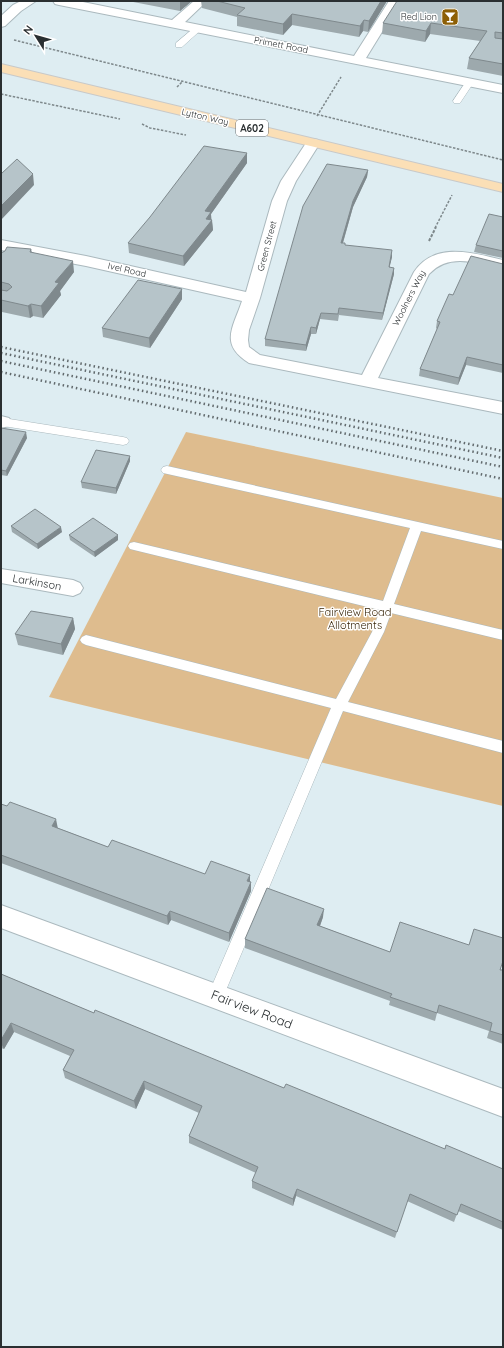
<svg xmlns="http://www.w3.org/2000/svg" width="504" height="1348" font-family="Quicksand,sans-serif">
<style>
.green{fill:#debc8e}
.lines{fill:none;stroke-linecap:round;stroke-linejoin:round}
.lane-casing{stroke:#abb9be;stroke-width:1}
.street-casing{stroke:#abb9be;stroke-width:2}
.secondary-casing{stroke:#abb9be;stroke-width:2}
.primary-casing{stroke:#c8c9c9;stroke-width:2}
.path-far1{stroke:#7e888b;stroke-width:1.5;stroke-dasharray:2.5 1.5;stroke-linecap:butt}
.path{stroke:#7e888b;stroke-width:2;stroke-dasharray:3 1.5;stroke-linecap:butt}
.lane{fill:#fff;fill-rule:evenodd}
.street{fill:#fff;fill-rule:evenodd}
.secondary{fill:#fff;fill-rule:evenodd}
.primary{fill:#fbdfb6;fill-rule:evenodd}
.rail{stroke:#626a6d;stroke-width:2.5;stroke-dasharray:1.5 3;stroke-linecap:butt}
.wall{fill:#9da9ad}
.shaded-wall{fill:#7f898d}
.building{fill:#b6c4c9;stroke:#7f898d}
.labels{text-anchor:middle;stroke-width:3;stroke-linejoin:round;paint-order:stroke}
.far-poi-label{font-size:9px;fill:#2a2f31;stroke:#fff;text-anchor:end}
.far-street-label{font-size:9px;fill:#2a2f31;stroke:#fff}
.shield{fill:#fff;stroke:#6a6d6f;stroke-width:1}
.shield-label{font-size:10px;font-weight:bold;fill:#2a2f31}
.street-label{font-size:11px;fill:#2a2f31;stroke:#fff}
.park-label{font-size:11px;fill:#39260a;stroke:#fff}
.near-street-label{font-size:13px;fill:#2a2f31;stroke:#fff}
</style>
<rect width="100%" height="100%" fill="#deedf2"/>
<path class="green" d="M186 432 503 498V806L49 697Z"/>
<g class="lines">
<defs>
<path id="lane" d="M195 27H198L202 29 182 47H176V43Z
M467 80H470L474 82 460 103H454L453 101Z
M3 418 123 437 127 438 129 441 127 444 123 445 3 426 1 425V419Z
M167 466 503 541V549L421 531 394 604 503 630V640L391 613 384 632 348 702 503 741V753L343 711 224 995 222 1000 216 1002 210 1000 208 995 331 708 86 645 82 643 80 640 82 637 86 635 336 699 372 632 380 610 134 550 130 549 128 546 130 543 134 542 383 601 410 528 163 473 161 470 163 467Z"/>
<path id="street" d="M21 1H36L21 11 5 26 1 27V16L13 5Z
M53 1H78L172 20 194 1H207L185 22 354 56 389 1H401L366 58 503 85V93L59 5 55 4Z
M313 139 318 140 320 143 296 181 287 201 260 298 249 330 248 340 249 347 260 355 362 375 414 272C435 241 473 253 503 260V270C477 263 450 252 429 274L378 378 503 402V414L249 363C219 344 233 328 242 301L86 266 1 250V240L86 256 246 292 272 201 281 181 308 140Z
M1 416 9 418 12 422 9 426 1 428Z
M1 569 73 580 80 583 83 588 80 593 73 596 1 583Z"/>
<path id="secondary" d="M1 905 503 1089V1117L1 928Z"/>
<path id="primary" d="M1 64 503 184V192L1 72Z"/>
</defs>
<use href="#lane" class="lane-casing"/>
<use href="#street" class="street-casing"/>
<use href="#secondary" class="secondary-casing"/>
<use href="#primary" class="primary-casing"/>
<path class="path-far1" d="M14 40 503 160
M177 87 183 81
M1 94 120 119
M317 116 341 77
M142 124 150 128 186 135
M435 228 452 195"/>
<path class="path" d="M429 241 436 227"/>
<use href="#lane" class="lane"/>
<use href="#street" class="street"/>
<use href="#secondary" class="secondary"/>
<use href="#primary" class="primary"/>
<path class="rail" d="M1 347 503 451
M1 353 503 458
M1 361 503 467
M1 372 503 479"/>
</g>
<path class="wall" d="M128 1H192L180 11Z
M201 1H387L368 32 363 31 359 37 292 25 283 35 237 26V17L202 8Z
M503 1V76L467 69 469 58 480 41 430 34 425 42 382 34 383 23Z
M247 153V163L211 214 213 230 184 266 129 253 128 243Z
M368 170 367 177 353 207 343 243 345 245 392 257 389 267 394 268V274L382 320 339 315 338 321 320 319 316 334H311L306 351 265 346V339Z
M503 217V258L474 252 476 245Z
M31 249 32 252 74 272 60 291 61 295 43 318 33 316 30 318 2 312 1 314V253Z
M503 264V373L466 365 458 385 419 376 420 369 437 329 436 328 437 321 453 295Z
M182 289V299L150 348 103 337 102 328Z
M1 428 27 438 7 476 1 475Z
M130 456V461L116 494 82 488 81 482Z
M11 526 62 532 38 549 12 532Z
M69 535 118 540 95 557 70 540Z
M73 618 75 629 63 655 18 645 15 634Z
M1 804 58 828 108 847 205 874 250 882 251 891 229 942 171 920 168 925 1 863Z
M323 917 320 926 390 952 503 970V1044L487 1038 489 1031 437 1013 435 1021 389 1005 390 1001 245 948V939Z
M1 974 94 1013 284 1088 444 1149 503 1169V1230L458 1211 454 1222 407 1201 395 1238 296 1196 293 1206 252 1188V1181L256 1173 189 1143V1136L199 1113 145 1089 136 1109 65 1078 63 1070 70 1056 14 1032 4 1049 1 1048Z"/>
<path class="shaded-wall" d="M180 1H192L180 11Z
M381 1H387L368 32 369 21Z
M292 14V25L283 35V24Z
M364 20 363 31 359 37 360 26Z
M431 23 430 34 425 42 426 31Z
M247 153V163L211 214V221L212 220 213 230 184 266 183 256 205 211Z
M368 170 367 177 353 207 341 249V243L353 201Z
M33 174 34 185 1 220V206Z
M392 250V257L388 274 389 267Z
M73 261 74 272 60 291 61 295 43 318 41 306 55 282Z
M394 268V274L382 320 383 313Z
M182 289V299L150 348 149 338Z
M1 304 2 312 1 314Z
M31 304 33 316 30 318 28 306Z
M321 313 320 319 316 334V328Z
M311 327V334L306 351V345Z
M467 357 466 365 458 385 459 378Z
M26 432 27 438 7 476 6 471Z
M130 456V461L116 494V488Z
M61 527 62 532 38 549 37 544Z
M118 535V540L95 557 94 552Z
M73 618 75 629 63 655 61 644Z
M56 819 58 829 52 826Z
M250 875V884L247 881Z
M251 882V891L229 942V933Z
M324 909 323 917 317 934V925Z
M170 911 171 920 168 925 167 916Z
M11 1023 14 1032 4 1049 1 1043V1040Z
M144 1081 145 1089 136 1109 134 1101Z
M297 1189 296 1196 293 1206V1199Z"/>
<path class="building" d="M217 1H381L369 21 364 20 360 26 292 14 283 24 237 15 245 8Z
M397 1H503V33L495 32V38L503 39V64L469 58 487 31 431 23 426 31 383 23Z
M204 146 247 153 205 211 211 212 206 219 212 220 183 256 128 243 150 217Z
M17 159 33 174 1 206V174Z
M327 164 368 170 353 201 341 243H345V245L392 250 389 267 394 268 383 313 339 308 338 314 321 313 316 328 311 327 306 345 265 339 303 206Z
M489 214 503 217V251L476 245Z
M7 247 31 249 30 252 73 261 55 282 59 283 41 306 31 304 28 306 1 300V290L7 291 12 287 9 284 1 282V253L5 251Z
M471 256 503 264V365L467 357 459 378 420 369 440 322 437 321 449 294 453 295Z
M138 280 182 289 149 338 102 328Z
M1 428 26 432 6 471 1 470Z
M96 450 130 456 116 488 81 482Z
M35 509 61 527 37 544 11 526Z
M93 518 118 535 94 552 69 535Z
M31 611 73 618 61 644 15 634Z
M10 802 56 819 52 826 108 847 112 840 205 874 211 861 250 875 247 881 251 882 229 933 170 911 167 916 1 855V804L7 806Z
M267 888 324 909 317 925 390 952 400 922 469 945 474 929 503 938V961L500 970H503V1035L490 1031 492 1023 439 1005 437 1013 390 997 392 994 245 939Z
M1 974 94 1013 95 1010 284 1088 286 1084 445 1149 446 1145 503 1169V1222L461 1204 457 1215 410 1194 397 1232 297 1189 293 1199 252 1181 258 1167 189 1136 202 1106 144 1081 134 1101 63 1070 74 1050 11 1023 1 1040Z"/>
<defs>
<symbol id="bar-square" viewBox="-11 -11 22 22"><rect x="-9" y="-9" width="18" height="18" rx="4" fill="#8d5f05" stroke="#fff"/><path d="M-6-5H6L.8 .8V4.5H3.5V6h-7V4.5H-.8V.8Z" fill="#fff"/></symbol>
</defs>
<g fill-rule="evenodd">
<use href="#bar-square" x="440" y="7" width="20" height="20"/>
</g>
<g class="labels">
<g class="far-poi-label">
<text x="437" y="20">Red Lion</text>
</g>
<g class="far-street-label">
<text transform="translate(281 45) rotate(11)" y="3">Primett Road</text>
<text transform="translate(205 117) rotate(13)" y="3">Lytton Way</text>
<text transform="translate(267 246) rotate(-75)" y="3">Green Street</text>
<text transform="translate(127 270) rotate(13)" y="3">Ivel Road</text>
<text transform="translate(409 298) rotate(-63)" y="3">Woolners Way</text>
</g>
<rect class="shield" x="236" y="120" width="32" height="16" rx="3"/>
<g class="shield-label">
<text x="252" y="132">A602</text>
</g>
<g class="street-label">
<text transform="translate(37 582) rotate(10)" y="4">Larkinson</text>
</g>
<g class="park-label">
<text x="355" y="616">Fairview Road<tspan x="355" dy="13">Allotments</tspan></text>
</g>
<g class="near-street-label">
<text transform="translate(252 1009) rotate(21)" y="5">Fairview Road</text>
</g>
</g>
<rect width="504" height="1348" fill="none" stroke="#2a2f31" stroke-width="4"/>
<g transform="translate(36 36) rotate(307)" stroke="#ffffff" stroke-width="3" paint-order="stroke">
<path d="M0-3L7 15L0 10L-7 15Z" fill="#2a2f31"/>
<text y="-6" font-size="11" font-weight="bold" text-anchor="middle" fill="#2a2f31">N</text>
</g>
</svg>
